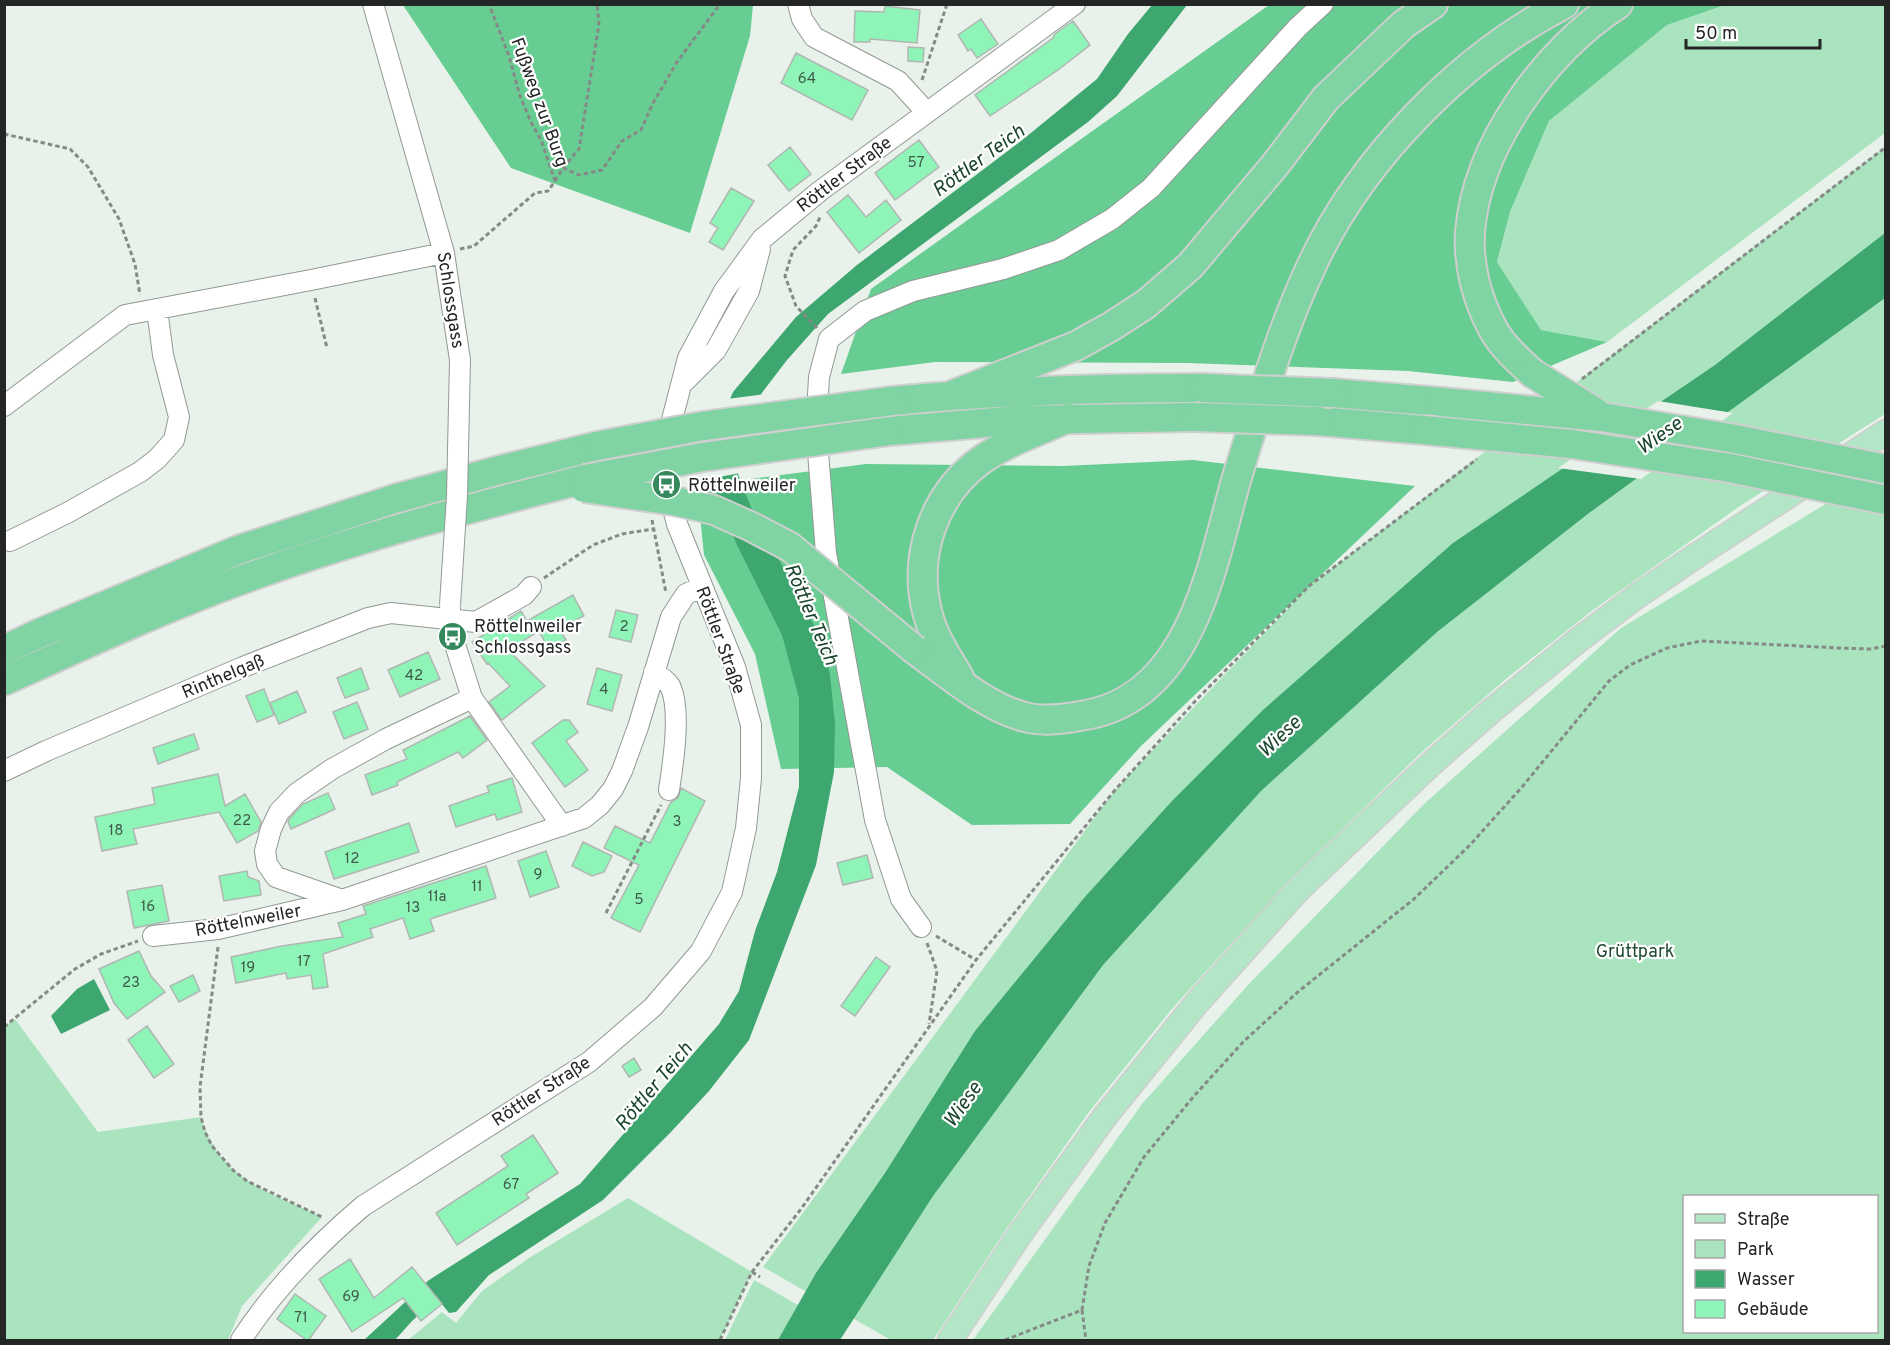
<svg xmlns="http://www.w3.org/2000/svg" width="1890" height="1345" font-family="Overpass,sans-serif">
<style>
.green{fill:#aae4bf;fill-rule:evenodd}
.forest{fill:#67cd93}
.water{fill:#3ea770}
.pier{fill:#e9f1eb}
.building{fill:#8ef4b8;stroke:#b0b7b2;stroke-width:1.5}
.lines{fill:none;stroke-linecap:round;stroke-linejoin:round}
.minor-casing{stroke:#929994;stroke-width:22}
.major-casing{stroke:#cfcfcf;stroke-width:27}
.highway-casing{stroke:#cfcfcf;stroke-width:32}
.path{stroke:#858a86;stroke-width:3;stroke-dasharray:4.5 3;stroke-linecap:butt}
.minor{stroke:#fff;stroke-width:20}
.major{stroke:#b3e5c7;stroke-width:24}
.highway{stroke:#80d3a2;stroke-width:28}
.minor-bridge-casing{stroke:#929994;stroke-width:22;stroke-linecap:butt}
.highway-bridge-casing{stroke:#cfcfcf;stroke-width:32;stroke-linecap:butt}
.minor-bridge{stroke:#fff;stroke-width:20}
.highway-bridge{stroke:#80d3a2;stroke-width:28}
.labels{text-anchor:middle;stroke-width:4.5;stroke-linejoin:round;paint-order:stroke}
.number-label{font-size:15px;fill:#3e5a49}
.street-label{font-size:18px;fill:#232624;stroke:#fff}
.poi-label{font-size:18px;fill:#232624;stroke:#fff;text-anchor:start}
.park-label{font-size:18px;fill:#214b33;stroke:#fff}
.water-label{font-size:20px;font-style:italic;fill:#1a452d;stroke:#fff}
</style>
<rect width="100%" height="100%" fill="#e9f1eb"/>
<path class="green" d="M1725 5H1885V133L1607 342 1541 330 1497 262 1510 212 1549 121 1667 25Z
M1885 147V414L1740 506 1593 610 1507 678 1423 751 1285 885 1171 1010 1089 1112 1007 1228 933 1340H891L763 1267 1115 790 1309 586Z
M1885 468V1340H973L1142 1104 1248 985 1424 804 1621 628ZM1684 1196H1876V1332H1684Z
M15 1019 98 1132 201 1117C220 1180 268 1191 322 1217L242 1306 228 1340H5L4 1027Z
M628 1198 752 1272 720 1340H408L442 1312 456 1323 482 1291 529 1258Z
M754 1280 798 1305 780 1340H725Z"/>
<path class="forest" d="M403 5H753L750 36 690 233 511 168Z
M1269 5H1725L1667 25 1549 121 1510 212 1497 262 1541 330 1607 342 1513 382 1408 371 1187 363 935 362 841 374 871 289Z
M1193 460 1415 486 1141 746 1070 824 972 825 887 767 781 769 755 654 704 555 697 486 866 464 1063 466Z"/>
<path class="water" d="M1152 5H1187L1117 96 1088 122 828 314 787 360 755 402 743 429 738 474 751 507 824 644 830 675 835 724 834 772 816 865 749 1040 709 1091 670 1133 603 1200 489 1275 456 1312 449 1313 437 1298 412 1321 395 1340H364L429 1280 580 1184 719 1024 739 991 755 931 777 872 799 787V698L782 635 736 543 717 492 713 440 733 392 796 317 857 265 1021 141 1097 79 1128 34Z
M1885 233V298L1589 513 1437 632 1261 791 1103 965 933 1196 840 1340H778L816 1273 885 1173 975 1031 1084 898 1172 801 1263 710 1453 543 1715 365Z
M94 979 110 1010 61 1034 51 1016 77 989Z"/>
<path class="pier" d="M765 394 757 404 746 429 741 473 713 478 710 439 727 399Z
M1658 401 1733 413 1641 479 1558 468Z"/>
<path class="building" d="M885 6 920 10 917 43 870 39V42H854L855 11 884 12Z
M981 19 998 44 977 58 971 49 968 51 958 35Z
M1073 21 1090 45 1058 70 990 116 975 95 1053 38 1055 34Z
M908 47 924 48 923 62 908 61Z
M796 53 868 90 852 120 781 83Z
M919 140 939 167 895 200 875 173Z
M790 147 811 174 789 191 768 165Z
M731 188 754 201 723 250 709 242 718 228 710 223Z
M848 195 866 217 886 200 901 220 859 253 827 212Z
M573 595 584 616 559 628 566 640 549 650 539 631 508 650 545 686 502 720 489 702 510 686 488 663 487 664 472 642 521 611 527 621Z
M616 610 638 615 631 642 609 637Z
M428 652 440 679 400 697 388 670Z
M361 668 369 689 345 698 337 678Z
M597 668 622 675 612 711 587 704Z
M264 689 274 715 257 722 246 696Z
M297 691 306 712 279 724 270 703Z
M357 702 368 729 344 739 333 712Z
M470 716 487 740 463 758 458 752 397 782 398 785 372 795 365 775 407 759 403 750Z
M563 720H569L578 732 566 741 588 770 565 787 532 743Z
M194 734 199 749 158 764 153 748Z
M218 774 225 806 245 794 261 822 258 831 237 843 219 812 133 829 137 844 102 851 95 817 155 804 152 788Z
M512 778 522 812 497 820 495 814 456 827 449 806 489 792 487 786Z
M681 788 705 801 640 932 611 918 639 865 604 848 615 826 650 843 671 802 678 798Z
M328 793 335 809 291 829 288 822 289 819 303 804Z
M409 823 419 852 334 879 325 852Z
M583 842 612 856 604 872 592 876 572 866Z
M546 851 559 887 530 897 518 861Z
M867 855 873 878 843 885 837 863Z
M486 866 496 898 430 919 434 931 410 939 403 918 370 929 373 937 323 954 328 987 313 989 311 975 287 979 286 973 236 983 231 957 282 946 343 937 338 923 366 914 363 906Z
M247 871 248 877 259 881 261 895 224 901 219 876Z
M162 885 169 921 134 928 127 891Z
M139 951 151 976 165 992 127 1019 114 1003 99 969Z
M876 957 890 967 855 1016 841 1006Z
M193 975 200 991 179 1002 170 986Z
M147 1026 174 1064 154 1078 128 1040Z
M634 1058 641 1070 629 1077 622 1066Z
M533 1135 558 1173 526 1194 529 1198 457 1245 436 1213 508 1166 501 1156Z
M350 1259 374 1298 412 1267 442 1304 421 1321 403 1298 352 1332 319 1279Z
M295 1294 326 1316 308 1341 277 1319Z"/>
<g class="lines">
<defs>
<path id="minor" d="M373 4 444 253 460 360
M798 4 802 19 814 37 898 81 919 104 925 114
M682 384 716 350 749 291 760 249
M4 406 125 315 311 280 444 253
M10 541 67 513 140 472 157 459 174 440 179 417 163 355 157 309
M450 609 449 620 451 632 472 698 562 826
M654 672C659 676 669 682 671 688 681 712 673 764 669 790
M4 771 46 751 243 667 368 618 391 613 476 622 524 595 531 587
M342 900 276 877 267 864 265 851 271 829 279 812 297 793 332 769 386 739 472 698
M921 927 901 899 875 820 826 553 818 452V395L819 377 829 339 865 311 913 291 1003 269 1059 250 1112 219 1151 188 1298 27 1323 4
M153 936 218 929 342 900 584 818 600 805 613 789 622 771 638 727 671 617 686 594 702 587
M241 1340C274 1289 316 1246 363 1206L589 1062 653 1007 701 951 732 892 746 828 751 778V725L735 667 677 524 663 470 668 435 688 358 724 291 762 239 820 191 1075 4"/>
<path id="major" d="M950 1340 1020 1234 1103 1119 1195 1005 1297 891 1432 763 1491 711 1581 638 1637 596 1697 555 1886 432"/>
<path id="highway" d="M1532 373C1518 360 1502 346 1493 329 1477 300 1468 265 1470 232 1477 144 1546 51 1618 4
M1333 393 1442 402
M952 395 1076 346 1112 326 1146 304 1190 266 1275 165 1326 98 1404 24 1433 4
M892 401C996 391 1098 388 1202 388
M1318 421 1424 430
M890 431 1020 420 1195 417
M4 650 40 633 238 550 394 499 496 471 597 446
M915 650C947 673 987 708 1025 717 1042 722 1063 719 1080 716 1196 700 1212 558 1240 467 1261 400 1281 331 1311 267 1360 160 1460 58 1564 4
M959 677C947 657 934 638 928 615 912 558 933 495 981 460 1007 442 1040 431 1068 418
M4 681C86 644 168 606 252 576 361 537 473 507 585 479"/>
</defs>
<use href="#minor" class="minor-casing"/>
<use href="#major" class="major-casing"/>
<use href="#highway" class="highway-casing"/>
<path class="path" d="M922 80 947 4
M4 134 70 149 88 167 119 219 135 264 140 295
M563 168 579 149 599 24 597 4
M555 181 563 168 579 175 602 170 622 141 641 130 652 105 677 62 720 4
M460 249 474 246 535 193 548 191 555 181 541 140 531 122 520 96 509 56 489 4
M315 298 327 348
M817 328 796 306 785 276 793 250 816 226 821 215
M1582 379 1886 147
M652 520 666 593
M544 578 593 545 622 534 653 529
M606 913 661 805
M936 936 976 960
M927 943 937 971 929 1024
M218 947 200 1087 201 1117 205 1132 212 1146 234 1171 247 1181 322 1217
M4 1027 75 969 101 954 138 941
M752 1272 760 1277
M1082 1310 1086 1340
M720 1340 752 1272 801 1209 976 960 1115 790 1199 697 1309 586 1477 459
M1005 1340 1082 1310 1089 1266 1105 1223 1144 1157 1194 1096 1244 1041 1299 991 1414 899 1470 845 1522 787 1609 681 1630 665 1667 648 1701 641 1839 648 1870 649 1886 646"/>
<use href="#minor" class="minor"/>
<use href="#major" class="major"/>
<use href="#highway" class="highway"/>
<defs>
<path id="minor-bridge" d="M450 605 457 496 460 360"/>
<path id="highway-bridge" d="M1532 373 1595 412
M1202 388 1333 393
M1442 402 1602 417 1730 438 1886 469
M1195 417 1318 421
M1424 430 1572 444 1730 468 1886 500
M597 446 703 426 892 401
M585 479 703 457 890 431
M584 488 674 501 714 510 752 527 790 547 915 650"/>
</defs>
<use href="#minor-bridge" class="minor-bridge-casing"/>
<use href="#highway-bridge" class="highway-bridge-casing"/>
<use href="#minor-bridge" class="minor-bridge"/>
<use href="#highway-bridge" class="highway-bridge"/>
</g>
<defs>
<symbol id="bus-disc" viewBox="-11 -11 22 22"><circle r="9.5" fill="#34885b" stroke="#fff"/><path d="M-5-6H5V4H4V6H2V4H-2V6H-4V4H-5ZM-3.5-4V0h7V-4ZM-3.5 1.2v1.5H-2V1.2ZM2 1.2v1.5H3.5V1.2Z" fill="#fff"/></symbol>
</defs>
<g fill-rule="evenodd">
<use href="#bus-disc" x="650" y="468" width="33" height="33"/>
<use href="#bus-disc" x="436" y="620" width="33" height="33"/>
</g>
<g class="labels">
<g class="number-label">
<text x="807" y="83">64</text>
<text x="916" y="167">57</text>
<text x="624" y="631">2</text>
<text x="414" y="680">42</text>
<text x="604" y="694">4</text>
<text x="242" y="825">22</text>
<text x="677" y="826">3</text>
<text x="116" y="835">18</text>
<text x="352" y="863">12</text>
<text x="538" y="879">9</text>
<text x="477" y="891">11</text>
<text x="437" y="901">11a</text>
<text x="639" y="904">5</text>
<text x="148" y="911">16</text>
<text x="413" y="912">13</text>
<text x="304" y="966">17</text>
<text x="248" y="972">19</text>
<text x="131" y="987">23</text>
<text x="511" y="1189">67</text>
<text x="351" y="1301">69</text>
<text x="301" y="1322">71</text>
</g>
<g class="street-label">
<text transform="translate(540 102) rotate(70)" y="6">Fußweg zur Burg</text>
<text transform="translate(844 174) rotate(-37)" y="6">Röttler Straße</text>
<text transform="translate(451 300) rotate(81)" y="6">Schlossgass</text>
<text transform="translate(721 640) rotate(70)" y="6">Röttler Straße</text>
<text transform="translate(223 676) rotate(-23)" y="6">Rinthelgaß</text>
<text transform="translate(248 920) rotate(-11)" y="6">Röttelnweiler</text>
<text transform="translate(541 1091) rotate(-33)" y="6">Röttler Straße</text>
</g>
<g class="poi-label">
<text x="688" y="491">Röttelnweiler</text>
<text x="474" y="632">Röttelnweiler<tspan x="474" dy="21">Schlossgass</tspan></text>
</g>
<g class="park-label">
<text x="1635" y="957">Grüttpark</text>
</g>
<g class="water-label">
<text transform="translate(978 160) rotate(-36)" y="7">Röttler Teich</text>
<text transform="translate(1659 435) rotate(-35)" y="7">Wiese</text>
<text transform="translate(812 614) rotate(67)" y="7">Röttler Teich</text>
<text transform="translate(1279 736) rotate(-43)" y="7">Wiese</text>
<text transform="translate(653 1086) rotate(-50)" y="7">Röttler Teich</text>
<text transform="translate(962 1104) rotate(-55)" y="7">Wiese</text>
</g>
</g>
<rect width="1890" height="1345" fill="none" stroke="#232624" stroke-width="12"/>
<rect x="1683" y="1195" width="195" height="138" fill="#ffffff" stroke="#a7a8a7" stroke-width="1.5"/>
<rect x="1695" y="1214" width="30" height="9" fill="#b3e5c7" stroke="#a7a8a7" stroke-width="1.5"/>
<text x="1737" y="1225" font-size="18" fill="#232624">Straße</text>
<rect x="1695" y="1240" width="30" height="18" fill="#aae4bf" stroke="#a7a8a7" stroke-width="1.5"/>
<text x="1737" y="1255" font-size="18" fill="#232624">Park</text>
<rect x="1695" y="1270" width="30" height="18" fill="#3ea770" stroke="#a7a8a7" stroke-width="1.5"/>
<text x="1737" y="1285" font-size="18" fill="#232624">Wasser</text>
<rect x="1695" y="1300" width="30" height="18" fill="#8ef4b8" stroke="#a7a8a7" stroke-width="1.5"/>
<text x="1737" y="1315" font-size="18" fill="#232624">Gebäude</text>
<path d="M1686 39v9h134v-9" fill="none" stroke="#232624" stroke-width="3"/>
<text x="1695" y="39" font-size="18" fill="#232624" stroke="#ffffff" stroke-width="4.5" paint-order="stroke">50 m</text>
</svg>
